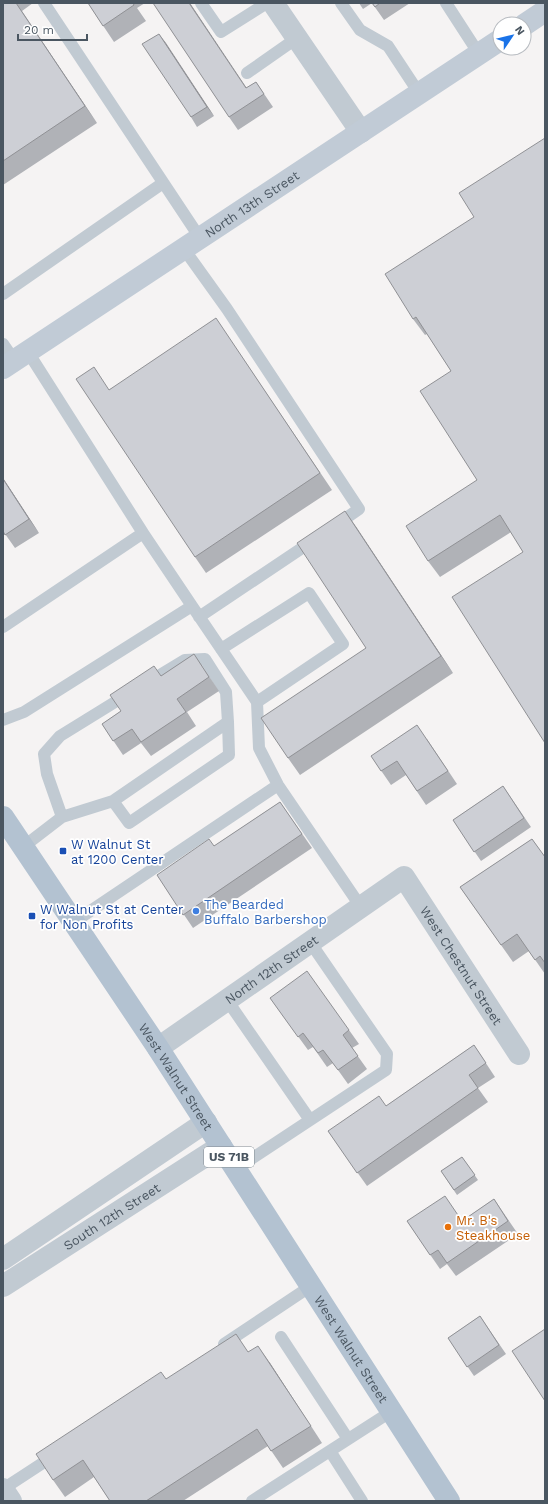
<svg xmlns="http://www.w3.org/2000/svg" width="548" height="1504" font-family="'Work Sans',sans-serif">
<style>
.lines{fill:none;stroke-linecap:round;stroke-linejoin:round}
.lane{stroke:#c1cad2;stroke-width:12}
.street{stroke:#c1cad2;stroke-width:22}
.secondary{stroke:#c1cbd6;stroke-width:22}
.primary{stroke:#b3c2d1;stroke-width:22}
.wall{fill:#b0b2b7}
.shaded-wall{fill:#909195}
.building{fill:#cdcfd5;stroke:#909195}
.transit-dot{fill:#1a4fb4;stroke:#fff;stroke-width:1.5}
.shop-dot{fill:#3f7fe0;stroke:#fff;stroke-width:1.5}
.food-dot{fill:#e8710a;stroke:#fff;stroke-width:1.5}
.labels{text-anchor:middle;stroke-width:3.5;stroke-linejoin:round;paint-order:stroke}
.shield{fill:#fff;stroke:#808990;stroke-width:1}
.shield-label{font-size:12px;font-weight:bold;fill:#4a5661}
.street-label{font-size:13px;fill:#4a5661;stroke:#fff}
.transit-label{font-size:13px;fill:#164399;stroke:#fff;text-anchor:start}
.shop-label{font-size:13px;fill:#366cbe;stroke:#fff;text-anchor:start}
.food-label{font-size:13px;fill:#c56008;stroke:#fff;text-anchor:start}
</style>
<rect width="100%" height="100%" fill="#f5f3f3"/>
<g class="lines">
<path class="lane" d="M44 3 200 238
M201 3 221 32 267 3
M341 3 360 30 388 46 419 93
M446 3 479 54
M247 73 297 38
M184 249 227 309 359 509 336 525
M3 294 163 183
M3 344 14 360
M28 352 143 533
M199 617 314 540
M3 627 143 533 192 606
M221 649 309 593 343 644 257 702
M3 720 24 712 192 606 257 702 259 748 278 785 361 907
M113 801 228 722 226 692 205 659 185 660 147 683
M62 817 47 774 44 754 60 736 128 694
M23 847 62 817 113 801 129 823 229 755 228 722
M74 922 278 785
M227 1000 310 1120
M236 1169 386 1070 387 1054 310 942
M281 1337 348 1439
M224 1344 311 1286
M330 1451 362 1501
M3 1489 55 1455
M252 1501 392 1411"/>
<g class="street">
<path d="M273 3 361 132"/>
<path id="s1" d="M158 1048 404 877 519 1054"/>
<path d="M3 1259 206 1122"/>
<path id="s2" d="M3 1286 221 1146"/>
<path d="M3 1489 11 1501"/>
</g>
<g class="secondary">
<path d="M524 25 545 11"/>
<path id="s3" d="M3 368 500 40"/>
</g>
<path class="primary" id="s4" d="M3 817 158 1048 449 1501"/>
</g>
<path class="wall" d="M3 3H33L22 11 97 123 3 185Z
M88 3H145L137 8 146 21 114 42Z
M359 3H372L363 9Z
M372 3H410L384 20Z
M159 34 214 116 197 127 191 117Z
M256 82 273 107 238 130 229 117 246 88Z
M545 138 523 552 511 532 440 577 428 561 477 480 451 371 427 334 425 335 413 319 474 217Z
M227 335 332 490 206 573 195 557 110 389Z
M3 478 39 533 15 548 3 531Z
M345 511 453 673 300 775 288 758 366 648Z
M194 654 219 691 187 712 196 726 151 756 141 743 123 755 102 724 121 711 161 676Z
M427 739 457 784 426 805 406 775 391 785 371 756Z
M503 786 531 827 481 861 453 820Z
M280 802 312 848 193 928 157 875 214 846Z
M532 839 545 857V974L529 951 513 962 460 887Z
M270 998 349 1030 359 1044 352 1048 367 1069 348 1084 333 1063 327 1067 313 1047 308 1050Z
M474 1045 495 1077 478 1088 488 1102 367 1186 328 1131 386 1106Z
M462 1157 478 1180 457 1195 441 1171Z
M494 1199 518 1234 456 1276 447 1264 440 1269 407 1221H462Z
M480 1316 506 1354 474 1376 448 1338Z
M249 1352 270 1363 322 1443 283 1468 268 1446 183 1501H110L94 1477 65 1497 53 1480 166 1379Z"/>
<path class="shaded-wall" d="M16 3 97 123 85 106Z
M189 3H190L256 102 246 88Z
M159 34 166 43 214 116 207 107Z
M3 478 39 533 29 519 3 479Z
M345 511 357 528 453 673 441 656Z
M258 1346 270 1363 322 1443 311 1426Z"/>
<path class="building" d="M3 3H16L85 106 3 161Z
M88 3H133L134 5 103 26Z
M153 3H189L246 88 256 82 264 94 229 117Z
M372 3H380L375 7Z
M159 34 207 107 191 117 142 44Z
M545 138V743L452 597 523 552 500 515 428 561 406 526 477 480 420 391 451 371 416 317 413 319 385 274 474 217 459 193Z
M216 318 320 473 195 557 76 379 94 367 109 390Z
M3 479 29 519 5 535 3 531Z
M345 511 441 656 288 758 261 718 366 648 297 543Z
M194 654 209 677 177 699 186 712 141 742 132 729 113 741 102 724 121 711 110 695 154 666 161 676Z
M417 725 448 771 417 791 397 761 381 771 371 756Z
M503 786 524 818 474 852 453 820Z
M280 802 302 834 183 915 157 875 209 839 214 846Z
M532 839 545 857V963L540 956 535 960 517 934 501 945 460 887Z
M307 971 349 1030 343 1035 358 1056 338 1070 323 1050 318 1053 303 1033 298 1037 270 998Z
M474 1045 486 1063 469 1075 478 1088 357 1173 328 1131 379 1096 386 1106Z
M462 1157 475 1175 454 1190 441 1171Z
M445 1196 462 1221 494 1199 508 1221 447 1263 438 1250 430 1255 407 1221Z
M480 1316 499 1345 467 1367 448 1338Z
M545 1329V1401L512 1351Z
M236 1334 248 1352 258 1346 311 1426 271 1451 257 1429 146 1501H110L83 1460 53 1480 36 1454 161 1372 166 1379Z"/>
<g class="transit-dot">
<rect x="59" y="847" width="8" height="8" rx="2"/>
<rect x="28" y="912" width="8" height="8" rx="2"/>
</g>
<circle class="shop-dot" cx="196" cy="911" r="4"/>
<circle class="food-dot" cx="448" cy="1227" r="4"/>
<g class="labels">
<rect class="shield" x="204" y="1147" width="50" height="20" rx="3"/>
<g class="shield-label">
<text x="229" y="1161">US 71B</text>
</g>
<g class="street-label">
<text dy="5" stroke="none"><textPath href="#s3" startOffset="298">North 13th Street</textPath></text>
<text dy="5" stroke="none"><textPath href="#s1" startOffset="405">West Chestnut Street</textPath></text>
<text dy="5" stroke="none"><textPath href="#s1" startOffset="138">North 12th Street</textPath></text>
<text dy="5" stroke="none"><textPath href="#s4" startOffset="312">West Walnut Street</textPath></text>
<text dy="5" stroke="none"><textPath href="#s2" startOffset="129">South 12th Street</textPath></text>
<text dy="5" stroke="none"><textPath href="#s4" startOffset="636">West Walnut Street</textPath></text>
</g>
<g class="transit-label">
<text x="71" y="849">W Walnut St<tspan x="71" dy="15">at 1200 Center</tspan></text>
<text x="40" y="914">W Walnut St at Center<tspan x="40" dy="15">for Non Profits</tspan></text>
</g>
<g class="shop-label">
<text x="204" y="909">The Bearded<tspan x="204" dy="15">Buffalo Barbershop</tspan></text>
</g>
<g class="food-label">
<text x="456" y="1225">Mr. B's<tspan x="456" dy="15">Steakhouse</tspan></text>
</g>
</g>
<rect width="548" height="1504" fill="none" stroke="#4a5661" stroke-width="8"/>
<g transform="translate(512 36) rotate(55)"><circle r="19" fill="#ffffff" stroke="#b7bbc0"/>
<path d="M0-3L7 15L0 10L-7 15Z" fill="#1a73e8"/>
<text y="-6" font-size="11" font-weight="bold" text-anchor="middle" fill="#4a5661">N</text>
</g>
<path d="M18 34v6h69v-6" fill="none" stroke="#4a5661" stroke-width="2"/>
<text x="24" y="34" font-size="12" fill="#4a5661" stroke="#ffffff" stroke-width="3" paint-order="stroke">20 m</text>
</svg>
